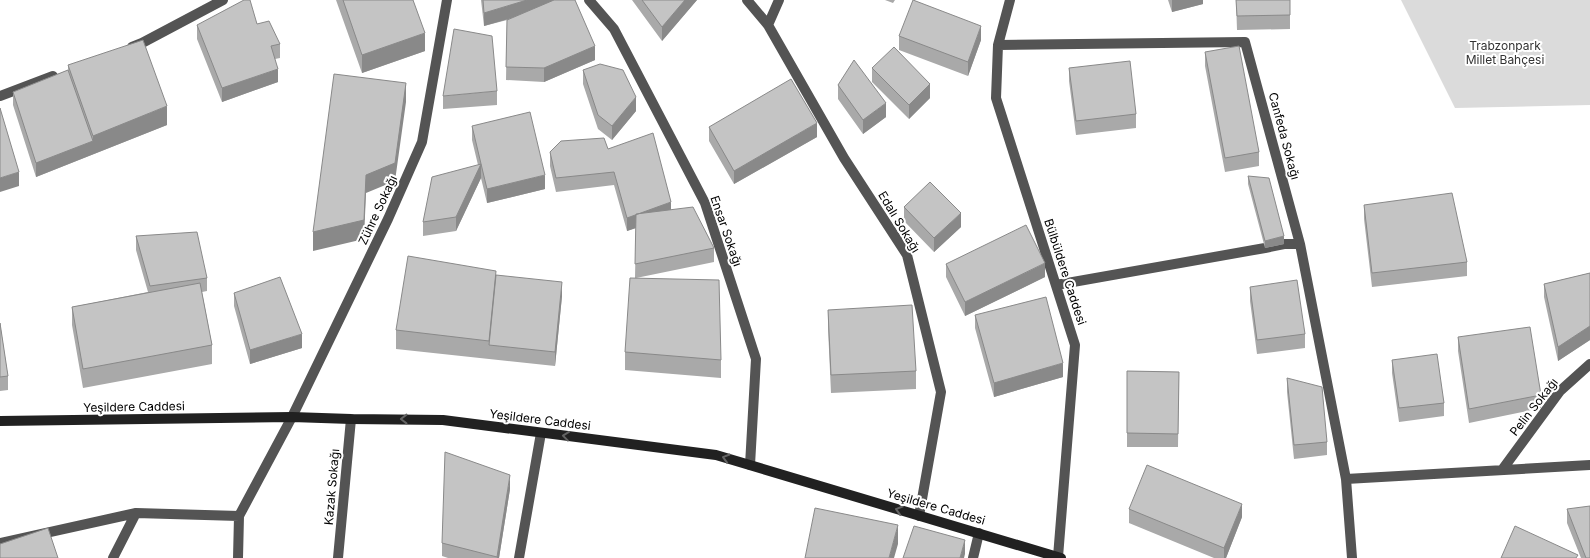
<svg xmlns="http://www.w3.org/2000/svg" width="1590" height="558" font-family="Inter,sans-serif">
<style>
.green{fill:#dbdbdb}
.lines{fill:none;stroke-linecap:round;stroke-linejoin:round}
.street{stroke:#545454;stroke-width:10}
.secondary{stroke:#212121;stroke-width:10}
.wall{fill:#a9a9a9}
.shaded-wall{fill:#898989}
.building{fill:#c4c4c4;stroke:#898989}
.oneway{stroke:#646464}
.labels{text-anchor:middle;stroke-width:4;stroke-linejoin:round;paint-order:stroke}
.park-label{font-size:12px;fill:#323232;stroke:#fff}
.street-label{font-size:12px;fill:#000;stroke:#fff}
</style>
<rect width="100%" height="100%" fill="#fff"/>
<path class="green" d="M1401 0H1590V105L1455 108Z"/>
<g class="lines">
<path class="street" d="M589 0 614 29 705 203 756 359 750 465
M747 0 768 25 844 158 907 255 941 392 919 516
M1010 0 998 45 996 98 1075 345 1058 557
M768 25 779 0
M998 45 1245 42 1300 244 1346 479
M132 47 142 43 223 0
M0 96 53 76
M1056 285 1265 248 1284 244H1300
M1502 470 1560 391 1590 364
M0 543 136 513
M113 558 136 513 239 516 292 417 388 219 422 142 447 0
M238 558 239 516
M338 558 351 419
M519 558 541 433
M973 558 979 533
M1352 558 1346 479 1590 465"/>
<path class="secondary" d="M0 421 292 417 351 419 443 420 716 455 1061 558"/>
</g>
<path class="wall" d="M336 0H413L425 51 362 73Z
M481 0H575L595 60 544 82 506 80 507 20 484 26Z
M632 0H697L662 41Z
M885 0H895L893 3Z
M1168 0H1203V4L1172 12Z
M1236 0H1290V29L1237 30Z
M257 24 280 44V58L275 59 278 82 222 102 197 39V25Z
M899 36 981 40 968 76 899 50Z
M1205 52 1259 152V166L1225 172 1205 66Z
M68 65 167 125 36 177 13 105V92L68 70Z
M872 68 930 98 909 119 872 82Z
M1069 68 1136 114V128L1076 135 1069 81Z
M583 70 636 111 612 140 598 129 583 84Z
M838 85 886 117 863 134 838 99Z
M497 91V105L443 109V96Z
M472 126 545 189 487 203 481 178 456 231 423 236V222L478 165 472 140Z
M709 127 817 137 734 184 709 141Z
M608 149 671 210 714 248V262L636 278 721 360V378L625 370V352L635 278 636 228 627 231 614 185 556 192 550 166V152Z
M1248 176 1284 244 1265 248 1248 184Z
M1364 205 1467 262V276L1372 287 1364 219Z
M904 207 961 227 934 252 904 221Z
M136 236 207 278V291L202 292 212 345V364L83 388 72 325V307L148 292 136 250Z
M946 264 1045 277 965 316 946 277Z
M1590 273V340L1558 361 1544 297V284Z
M496 275 562 296 555 366 396 349V330Z
M1250 287 1305 334V348L1257 354 1250 301Z
M234 293 302 348 250 364 234 306Z
M828 310 916 371V389L831 393 828 328Z
M975 315 1063 377 994 397 975 328Z
M0 323 8 376V390L0 391Z
M1458 337 1541 395V408L1469 423 1458 351Z
M1392 360 1444 403V416L1399 422 1392 373Z
M1127 371 1179 372 1178 447H1127Z
M1287 378 1327 442V455L1294 459 1287 392Z
M510 489 499 558H448L442 556V543Z
M1129 509 1242 517 1226 558H1214L1129 523Z
M1567 509 1590 558H1581L1567 523Z"/>
<path class="shaded-wall" d="M527 0H557V5L484 26V13Z
M685 0H697L662 41V27Z
M1172 0H1203V4L1172 12Z
M981 26V40L968 76V62Z
M425 33V51L362 73V55Z
M595 46V60L544 82V68Z
M278 69V82L222 102V88Z
M406 83V102L395 181 366 193 364 239 313 251V232L366 175Z
M930 84V98L909 119V105Z
M636 97V111L612 140V126Z
M886 103V117L863 134V120Z
M167 106V125L36 177V163L93 141V136Z
M817 123V137L734 184V171Z
M481 164V178L456 231V217Z
M19 172V186L0 192V178Z
M545 175V189L487 203V189Z
M671 202V216L627 231V218Z
M961 213V227L934 252V238Z
M1284 236V244L1265 248V241Z
M1045 263V277L965 316V302Z
M562 282V296L555 366V352Z
M1590 326V340L1558 361V347Z
M302 334V348L250 364V350Z
M1063 363V377L994 397V383Z
M510 475V489L499 558H497Z
M1242 504V517L1226 558H1224V548Z
M898 525V544L894 558H889Z
M965 540V554L964 558H960Z"/>
<path class="building" d="M244 0H250L257 24 269 21 280 44 271 46 278 69 222 88 197 25Z
M343 0H413L425 33 362 55Z
M483 0H527L484 13Z
M554 0H575L595 46 544 68 506 67 507 20Z
M642 0H685L662 27Z
M913 0 981 26 968 62 899 36Z
M1236 0H1290V15L1237 16Z
M454 29 492 36 497 91 443 96Z
M143 40 167 106 93 136 68 65Z
M1239 46 1259 152 1225 158 1205 52Z
M894 47 930 84 909 105 872 68Z
M854 60 886 103 863 120 838 85Z
M1130 61 1136 114 1076 121 1069 68Z
M600 64 623 70 636 97 612 126 598 115 583 70Z
M68 70 93 141 36 163 13 92Z
M334 74 406 83 395 163 366 175 364 220 313 232Z
M791 79 817 123 734 171 709 127Z
M0 108 19 172 0 178Z
M530 112 545 175 487 189 472 126Z
M653 133 671 202 627 218 614 172 556 178 550 152 561 141 604 138 608 149Z
M481 164 456 217 423 222 432 177Z
M1248 176 1269 178 1284 236 1265 241Z
M930 182 961 213 934 238 904 207Z
M1452 193 1467 262 1372 273 1364 205Z
M693 207 714 248 635 264 636 214Z
M1026 225 1045 263 965 302 946 264Z
M197 232 207 278 150 286 136 236Z
M408 256 496 271 489 341 396 330Z
M1590 273V326L1558 347 1544 284Z
M496 275 562 282 555 352 489 345Z
M280 277 302 334 250 350 234 293Z
M630 278 719 280 721 360 625 352Z
M1297 280 1305 334 1257 340 1250 287Z
M200 283 212 345 83 369 72 307Z
M1046 297 1063 363 994 383 975 315Z
M912 305 916 371 831 375 828 310Z
M0 323 8 376 0 377Z
M1530 327 1541 395 1469 409 1458 337Z
M1437 354 1444 403 1399 408 1392 360Z
M1127 371 1179 372 1178 434 1127 433Z
M1287 378 1322 387 1327 442 1294 445Z
M445 452 510 475 497 557 442 543Z
M1147 465 1242 504 1224 548 1129 509Z
M1590 506V558H1586L1567 509Z
M815 508 898 525 889 558H805Z
M914 526 965 540 960 558H903Z
M1515 526 1578 555 1576 558H1501Z
M48 528 58 558H0V544Z"/>
<defs><path id="oneway-chevron" d="M-2-3.5L2.5 0L-2 3.5" fill="none" stroke-width="1.6" stroke-linecap="round" stroke-linejoin="round" transform="scale(1.25)"/></defs>
<g class="oneway">
<use href="#oneway-chevron" transform="translate(404 419) rotate(-180)"/>
<use href="#oneway-chevron" transform="translate(566 436) rotate(-173)"/>
<use href="#oneway-chevron" transform="translate(726 458) rotate(-164)"/>
<use href="#oneway-chevron" transform="translate(899 510) rotate(-163)"/>
</g>
<g class="labels">
<g class="park-label">
<text x="1505" y="50">Trabzonpark<tspan x="1505" dy="14">Millet Bahçesi</tspan></text>
</g>
<g class="street-label">
<text transform="translate(1284 136) rotate(75)" y="4">Canfeda Sokağı</text>
<text transform="translate(378 210) rotate(-65)" y="4">Zühre Sokağı</text>
<text transform="translate(899 222) rotate(59)" y="4">Edalı Sokağı</text>
<text transform="translate(726 231) rotate(71)" y="4">Ensar Sokağı</text>
<text transform="translate(1065 272) rotate(72)" y="4">Bülbüldere Caddesi</text>
<text transform="translate(134 407) rotate(-1)" y="4">Yeşildere Caddesi</text>
<text transform="translate(1534 407) rotate(-52)" y="4">Pelin Sokağı</text>
<text transform="translate(540 420) rotate(7)" y="4">Yeşildere Caddesi</text>
<text transform="translate(332 487) rotate(-85)" y="4">Kazak Sokağı</text>
<text transform="translate(936 507) rotate(16)" y="4">Yeşildere Caddesi</text>
</g>
</g>
</svg>
